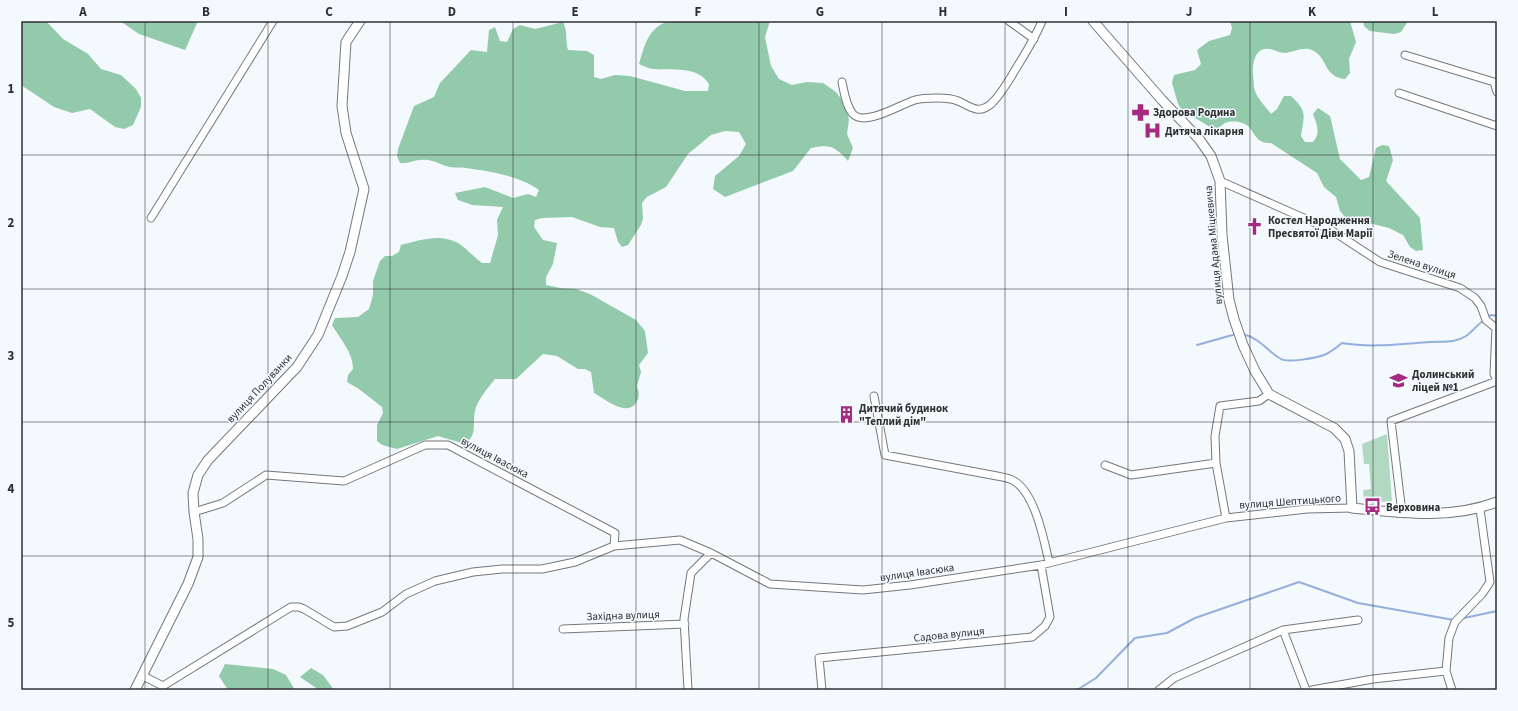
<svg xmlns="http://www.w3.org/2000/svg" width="1518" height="711" font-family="'Source Sans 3',sans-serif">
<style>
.green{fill:#b1d9c2}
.forest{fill:#92caab}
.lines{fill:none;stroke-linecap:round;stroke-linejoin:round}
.stream{stroke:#95afdd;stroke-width:2}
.minor-casing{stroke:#74787d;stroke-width:9}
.tertiary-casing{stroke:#74787d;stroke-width:11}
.minor{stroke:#fff;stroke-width:7}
.tertiary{stroke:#fff;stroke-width:9}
.grid{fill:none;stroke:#2f3032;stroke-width:1;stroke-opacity:0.55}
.labels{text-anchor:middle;stroke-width:3;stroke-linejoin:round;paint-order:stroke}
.poi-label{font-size:11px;font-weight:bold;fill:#2f3032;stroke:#f4f9fe;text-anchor:start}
.street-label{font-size:11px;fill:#2f3032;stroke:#f4f9fe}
.neatline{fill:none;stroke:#2f3032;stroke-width:1.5}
.grid-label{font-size:13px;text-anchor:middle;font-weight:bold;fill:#2f3032}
</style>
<rect width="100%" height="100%" fill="#f4f9fe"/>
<path class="green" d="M1387 434 1392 501 1364 503 1363 490 1371 489 1369 464H1364L1362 444Z"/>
<path class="forest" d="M21 21H46L63 39 88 54 101 69 121 75 136 89 141 98V107L133 125 124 129 115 127 90 109 72 113 54 107 21 85Z
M120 21H198L185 50 139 34Z
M669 21H770L765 37 771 66 779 79 792 85 807 82 823 83 836 92 846 105 849 120 847 134 853 148 848 161C835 146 830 144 811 148L793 171 725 197 713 189 715 176 739 156 746 144 739 132 725 131 711 135 688 154 666 187 647 197 642 203 643 218 641 225 628 245 622 247 618 242 614 228 600 227 572 217 542 218 535 220 534 227 543 240 557 243 553 264 546 277V285L560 288 576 289 590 294 636 320 645 331 648 353 639 365 641 372 637 386C639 392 640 397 636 403 626 417 605 399 594 393L591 372 585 369H578L557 356 543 354 516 379H495C488 388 477 400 475 411 472 425 478 434 465 444L438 436 397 449 382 445 377 441V425L383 413 382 407 359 389 347 382 348 375 353 369C353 352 340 339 332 325L335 318 358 317 369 309 373 295V281L380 261 385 256H392L399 252 401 245C420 240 440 233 458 243 467 249 474 257 482 263H490L498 235 497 220 503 207 472 205 458 200 455 193 485 187 513 198 528 194 536 197 539 190C521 176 488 171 466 168 461 167 455 168 450 167 440 165 432 158 421 160 413 160 408 164 400 163L397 156 398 149 414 106 434 97 440 83 471 50 487 52 489 30 495 27 500 41 507 42 513 29 520 25 535 29 563 22C568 32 565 40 568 50L587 51 594 55V77L601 79 615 75 630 76 685 91H708L709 84C697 65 673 71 654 69 649 69 644 66 639 64 645 44 648 28 669 21Z
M1230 21H1350L1356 42 1349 59 1350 73 1345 79C1323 77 1328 57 1312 50 1304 46 1293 52 1285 53 1280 53 1275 50 1270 49 1255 46 1252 64 1253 75 1254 80 1253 86 1255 91 1257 98 1266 107 1271 114L1277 109 1284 96H1291C1308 112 1304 115 1301 136L1305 142H1313C1321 132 1317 125 1313 114L1318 108 1330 116 1340 159 1361 180 1369 177 1376 148 1382 145 1389 146 1393 160 1386 181 1420 218 1423 250 1416 251 1410 247 1403 235 1389 228 1345 217 1340 211 1336 197 1324 187 1317 173 1271 143C1257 143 1257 137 1249 127 1245 122 1232 120 1225 123 1222 125 1218 128 1215 130L1182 110 1178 104 1172 83 1174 75 1195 70 1201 64 1197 50 1209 41 1230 35 1232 28Z
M1363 21H1408L1401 32 1394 34 1370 31 1364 26Z
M225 664 273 669 286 675 295 690H228L219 676Z
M311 668 323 675 334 690H319L300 677Z"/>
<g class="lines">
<path class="stream" d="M1488 317 1491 315 1497 316
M1243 334C1261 339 1267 351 1281 359 1288 363 1316 358 1324 355 1331 352 1336 348 1342 343 1371 348 1401 344 1430 342 1444 341 1453 344 1466 336 1472 332 1477 325 1484 320
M1197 345 1236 334
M1464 618 1497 611
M1077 690 1096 678 1135 638 1167 633 1195 618 1299 582 1358 603 1454 620"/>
<defs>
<path id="minor" d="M1009 21 1034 39
M1405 55 1494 82 1497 92
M842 82C844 92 846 106 853 114 865 127 901 104 915 100 922 98 930 98 937 98 944 98 951 98 958 101 970 106 978 115 991 104 999 97 1005 86 1011 77 1022 58 1034 41 1042 21
M1399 93 1497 126
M1220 181 1331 230 1380 262 1460 288 1475 298 1481 306 1486 320 1497 329
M151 218 273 21
M1496 328 1494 374 1497 380
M874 396 885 455 997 476C1002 477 1009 478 1014 481 1035 493 1044 540 1049 562
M1105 465 1131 475 1216 463
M194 512 223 503 266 475 344 481 425 445H448L615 533 614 546 680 540 711 553 770 584 863 590 910 585 1041 565 1226 518 1307 509 1352 508
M1402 513 1391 421 1497 381
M1226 518 1216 463 1215 436 1220 406 1259 401 1269 394
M563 629 685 624
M1283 630 1306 690
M143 676 163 686 291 607H299L304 609 334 627 347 626 382 612 406 594 435 581 473 572 502 569H542L575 562 614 546
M688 690 684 619 691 573 711 553
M822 690 819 658 1032 637 1045 626 1050 617 1041 565
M1159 690 1174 678 1283 630 1358 620
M1312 690 1373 679 1446 671
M1452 690 1446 671 1449 638 1455 622 1482 594 1490 582 1480 509"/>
<path id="tertiary" d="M1093 21 1162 100 1199 139 1211 156 1220 181 1222 235 1229 300 1234 319 1243 345 1255 371 1269 394 1334 428 1345 439 1349 451 1352 508C1401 513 1450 520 1497 502
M135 690 188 584 198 557V539L194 512 193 493 198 475 208 460 297 367 318 335 342 276 350 252 364 189 346 133 342 106 346 42 360 21"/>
</defs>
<use href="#minor" class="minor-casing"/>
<use href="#tertiary" class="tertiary-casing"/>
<use href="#minor" class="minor"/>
<use href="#tertiary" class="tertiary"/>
</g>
<path class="grid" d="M145 21V690M268 21V690M390 21V690M513 21V690M636 21V690M759 21V690M882 21V690M1005 21V690M1128 21V690M1250 21V690M1373 21V690M21 155H1497M21 289H1497M21 422H1497M21 556H1497"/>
<defs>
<symbol id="pharmacy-bare" viewBox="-9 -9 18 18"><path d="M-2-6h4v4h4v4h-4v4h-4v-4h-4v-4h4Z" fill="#a42b80" stroke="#f4f9fe" stroke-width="2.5" paint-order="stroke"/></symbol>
<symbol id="hospital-bare" viewBox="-9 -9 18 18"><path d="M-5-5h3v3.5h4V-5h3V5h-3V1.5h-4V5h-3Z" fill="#a42b80" stroke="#f4f9fe" stroke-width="2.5" paint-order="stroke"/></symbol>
<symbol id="church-bare" viewBox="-9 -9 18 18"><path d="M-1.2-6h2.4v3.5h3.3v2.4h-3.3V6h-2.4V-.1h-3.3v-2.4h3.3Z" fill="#a42b80" stroke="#f4f9fe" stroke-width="2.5" paint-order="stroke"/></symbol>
<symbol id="school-bare" viewBox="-9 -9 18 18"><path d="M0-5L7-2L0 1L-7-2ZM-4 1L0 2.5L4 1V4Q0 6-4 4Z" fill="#a42b80" stroke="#f4f9fe" stroke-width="2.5" paint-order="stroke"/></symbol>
<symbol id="building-bare" viewBox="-9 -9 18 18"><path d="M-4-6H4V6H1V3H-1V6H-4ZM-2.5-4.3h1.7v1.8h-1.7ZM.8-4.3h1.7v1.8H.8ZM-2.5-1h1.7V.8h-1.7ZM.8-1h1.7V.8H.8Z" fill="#a42b80" stroke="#f4f9fe" stroke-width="2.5" paint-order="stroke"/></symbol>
<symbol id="bus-bare" viewBox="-9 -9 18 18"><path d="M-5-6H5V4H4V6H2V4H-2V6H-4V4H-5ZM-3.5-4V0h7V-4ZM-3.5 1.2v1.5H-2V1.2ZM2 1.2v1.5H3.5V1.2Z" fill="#a42b80" stroke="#f4f9fe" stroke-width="2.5" paint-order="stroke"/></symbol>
</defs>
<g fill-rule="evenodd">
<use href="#pharmacy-bare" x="1128" y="100" width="25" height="25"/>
<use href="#hospital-bare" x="1140" y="118" width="25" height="25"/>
<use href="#church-bare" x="1242" y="214" width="25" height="25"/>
<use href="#school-bare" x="1386" y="368" width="25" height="25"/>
<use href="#building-bare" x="834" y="402" width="25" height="25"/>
<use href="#bus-bare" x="1360" y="494" width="25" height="25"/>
</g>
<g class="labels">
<g class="poi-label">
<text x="1153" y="116">Здорова Родина</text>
<text x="1165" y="135">Дитяча лікарня</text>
<text x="1268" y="224">Костел Народження<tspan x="1268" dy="13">Пресвятої Діви Марії</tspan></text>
<text x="1412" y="378">Долинський<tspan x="1412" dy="13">ліцей №1</tspan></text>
<text x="859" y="412">Дитячий будинок<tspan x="859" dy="13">"Теплий дім"</tspan></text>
<text x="1386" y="511">Верховина</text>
</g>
<g class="street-label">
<text transform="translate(1213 245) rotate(-95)" y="4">вулиця Адама Міцкевича</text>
<text transform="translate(1422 264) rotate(18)" y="4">Зелена вулиця</text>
<text transform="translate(259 388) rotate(-47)" y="4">вулиця Полуванки</text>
<text transform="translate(495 457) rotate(28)" y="4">вулиця Івасюка</text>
<text transform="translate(1290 501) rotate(-4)" y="4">вулиця Шептицького</text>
<text transform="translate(917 572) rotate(-8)" y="4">вулиця Івасюка</text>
<text transform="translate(623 615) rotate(-2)" y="4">Західна вулиця</text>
<text transform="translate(949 634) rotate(-6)" y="4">Садова вулиця</text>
</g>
</g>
<rect width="1518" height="711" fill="none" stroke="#f4f9fe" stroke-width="44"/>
<rect x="22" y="22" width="1474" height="667" class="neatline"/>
<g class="grid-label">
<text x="83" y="16">A</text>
<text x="206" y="16">B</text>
<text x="329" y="16">C</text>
<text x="452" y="16">D</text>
<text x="575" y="16">E</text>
<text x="698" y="16">F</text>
<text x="820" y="16">G</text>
<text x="943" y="16">H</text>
<text x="1066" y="16">I</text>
<text x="1189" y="16">J</text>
<text x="1312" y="16">K</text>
<text x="1435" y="16">L</text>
<text x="11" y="93">1</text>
<text x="11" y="227">2</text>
<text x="11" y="360">3</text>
<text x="11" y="493">4</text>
<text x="11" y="627">5</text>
</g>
</svg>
